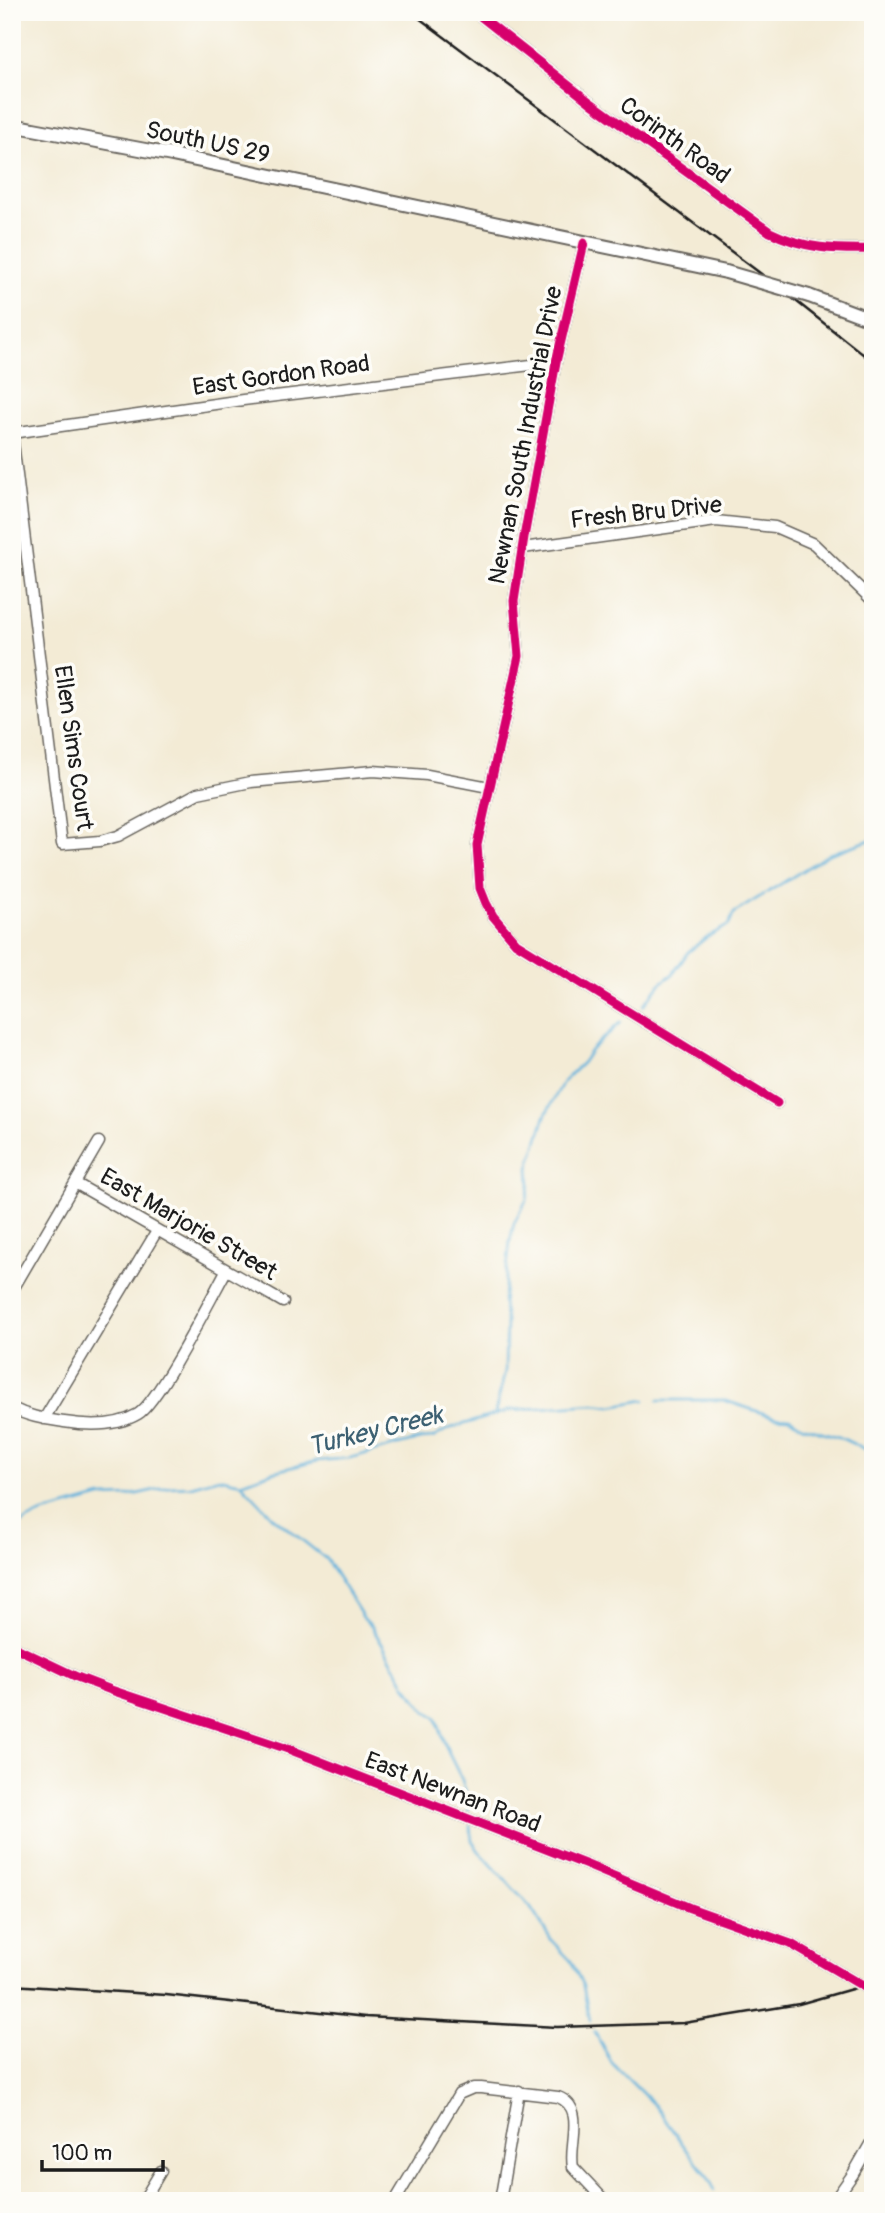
<svg xmlns="http://www.w3.org/2000/svg" width="885" height="2213" font-family="Pangolin,sans-serif">
<style>
.lines{fill:none;stroke-linecap:round;stroke-linejoin:round}
.stream{stroke:#62b2dc;stroke-width:2.5}
.minor-casing{stroke:#67645d;stroke-width:13}
.major-casing{stroke:#67645d;stroke-width:16}
.minor{stroke:#fff;stroke-width:10}
.major{stroke:#fff;stroke-width:12}
.rail{stroke:#1c1c1c;stroke-width:2.5}
.major-bridge-casing{stroke:#67645d;stroke-width:16;stroke-linecap:butt}
.major-bridge{stroke:#fff;stroke-width:12}
.cycleway-casing{stroke:#fdfcf7;stroke-width:13}
.cycleway{stroke:#d6006c;stroke-width:9}
.labels{text-anchor:middle;stroke-width:7;stroke-linejoin:round;paint-order:stroke}
.street-label{font-size:24px;fill:#1c1c1c;stroke:#fdfcf7}
.water-label{font-size:26px;font-style:italic;fill:#3c6072;stroke:#fdfcf7}
</style>
<rect width="100%" height="100%" fill="#fdfcf7"/>
<filter id="ink" filterUnits="userSpaceOnUse"><feTurbulence type="fractalNoise" baseFrequency=".0143" numOctaves="2"/><feDisplacementMap in="SourceGraphic" scale="14" xChannelSelector="R" yChannelSelector="G"/><feConvolveMatrix kernelMatrix="1 2 1 2 8 2 1 2 1" color-interpolation-filters="sRGB"/></filter>
<filter id="wash" filterUnits="userSpaceOnUse"><feTurbulence type="fractalNoise" baseFrequency=".00686" numOctaves="4" result="noise"/><feDisplacementMap in="SourceGraphic" scale="28" xChannelSelector="R" yChannelSelector="G"/><feGaussianBlur stdDeviation="1.57" result="paint"/><feColorMatrix in="noise" values="0 0 0 0 0 0 0 0 0 0 0 0 0 0 0 0 0 1.4 0 .05"/><feComposite in="paint" operator="in"/></filter>
<g filter="url(#wash)">
<rect width="100%" height="100%" fill="#f3ebd5"/>
<g class="lines">
<path class="stream" d="M643 1006 661 983 673 974 688 952 707 937 729 925 734 913 829 854 873 839
M658 1400H723L775 1417 790 1418 802 1426 839 1437 873 1453
M495 1413 505 1372 506 1321 503 1304 510 1242 514 1223 527 1199 530 1184 529 1168 545 1116 563 1082 583 1062 591 1050 621 1022
M241 1483 273 1517 326 1559 364 1619 372 1627 409 1690 426 1711 436 1717 448 1752 462 1780 468 1799V1811
M12 1528 40 1514 101 1497 128 1496 169 1487 191 1486 219 1478 241 1483 272 1472 317 1461 350 1458 421 1439 433 1438 448 1429 511 1410 594 1404 611 1406 645 1400
M470 1826 472 1840 478 1850 530 1907 552 1941 571 1961 583 1986 590 2021
M594 2031 612 2063 655 2106 687 2150 705 2172 715 2190"/>
</g>
</g>
<g filter="url(#ink)">
<g class="lines">
<defs>
<path id="minor" d="M475 12 591 103 770 232C804 249 836 250 873 249
M584 243 556 362 524 537 514 601 519 656 477 845 480 888 486 903 493 916 516 943 777 1103
M12 433 243 400 556 362
M12 434 62 844 100 841 118 836 198 793 251 782 373 771 427 775 489 787
M523 548 716 521 775 527 814 544 873 601
M75 1183 283 1302
M12 1291 99 1142
M12 1408C29 1417 46 1419 64 1422 89 1426 116 1427 138 1414 159 1401 211 1298 226 1271
M44 1419 157 1231
M12 1646 77 1677 111 1690 291 1750 587 1865 690 1908 791 1944 873 1992
M143 2201 161 2171
M395 2201 459 2094 473 2088H481L558 2097C587 2108 568 2144 573 2167L605 2201
M500 2201 519 2091
M834 2201 853 2174 873 2139"/>
<path id="major" d="M12 125 172 155 726 272
M809 296 873 320"/>
</defs>
<use href="#minor" class="minor-casing"/>
<use href="#major" class="major-casing"/>
<use href="#minor" class="minor"/>
<use href="#major" class="major"/>
<path class="rail" d="M411 12 768 279 873 362
M12 1985 166 1995 366 2017 557 2027 684 2023 799 2004 873 1983"/>
<defs>
<path id="major-bridge" d="M726 272 809 296"/>
</defs>
<use href="#major-bridge" class="major-bridge-casing"/>
<use href="#major-bridge" class="major-bridge"/>
<defs>
<path id="cycleway" d="M475 12 591 103 770 232C804 249 836 250 873 249
M584 243 556 362 524 537 514 601 519 656 477 845 480 888 486 903 493 916 516 943 777 1103
M12 1646 77 1677 111 1690 291 1750 587 1865 690 1908 791 1944 873 1992"/>
</defs>
<use href="#cycleway" class="cycleway-casing"/>
<use href="#cycleway" class="cycleway"/>
</g>
</g>
<g class="labels">
<g class="street-label">
<text transform="translate(675 140) rotate(36)" y="8">Corinth Road</text>
<text transform="translate(208 142) rotate(12)" y="8">South US 29</text>
<text transform="translate(281 375) rotate(-8)" y="8">East Gordon Road</text>
<text transform="translate(525 435) rotate(-79)" y="8">Newnan South Industrial Drive</text>
<text transform="translate(646 512) rotate(-6)" y="8">Fresh Bru Drive</text>
<text transform="translate(74 748) rotate(82)" y="8">Ellen Sims Court</text>
<text transform="translate(189 1224) rotate(30)" y="8">East Marjorie Street</text>
<text transform="translate(453 1792) rotate(21)" y="8">East Newnan Road</text>
</g>
<g class="water-label">
<text transform="translate(375 1430) rotate(-14)" y="9">Turkey Creek</text>
</g>
</g>
<rect width="885" height="2213" fill="none" stroke="#fdfcf7" stroke-width="42"/>
<path d="M42 2160v10h121v-10" fill="none" stroke="#1c1c1c" stroke-width="3.5"/>
<text x="52" y="2160" font-size="21" fill="#1c1c1c" stroke="#fdfcf7" stroke-width="5" paint-order="stroke">100 m</text>
</svg>
